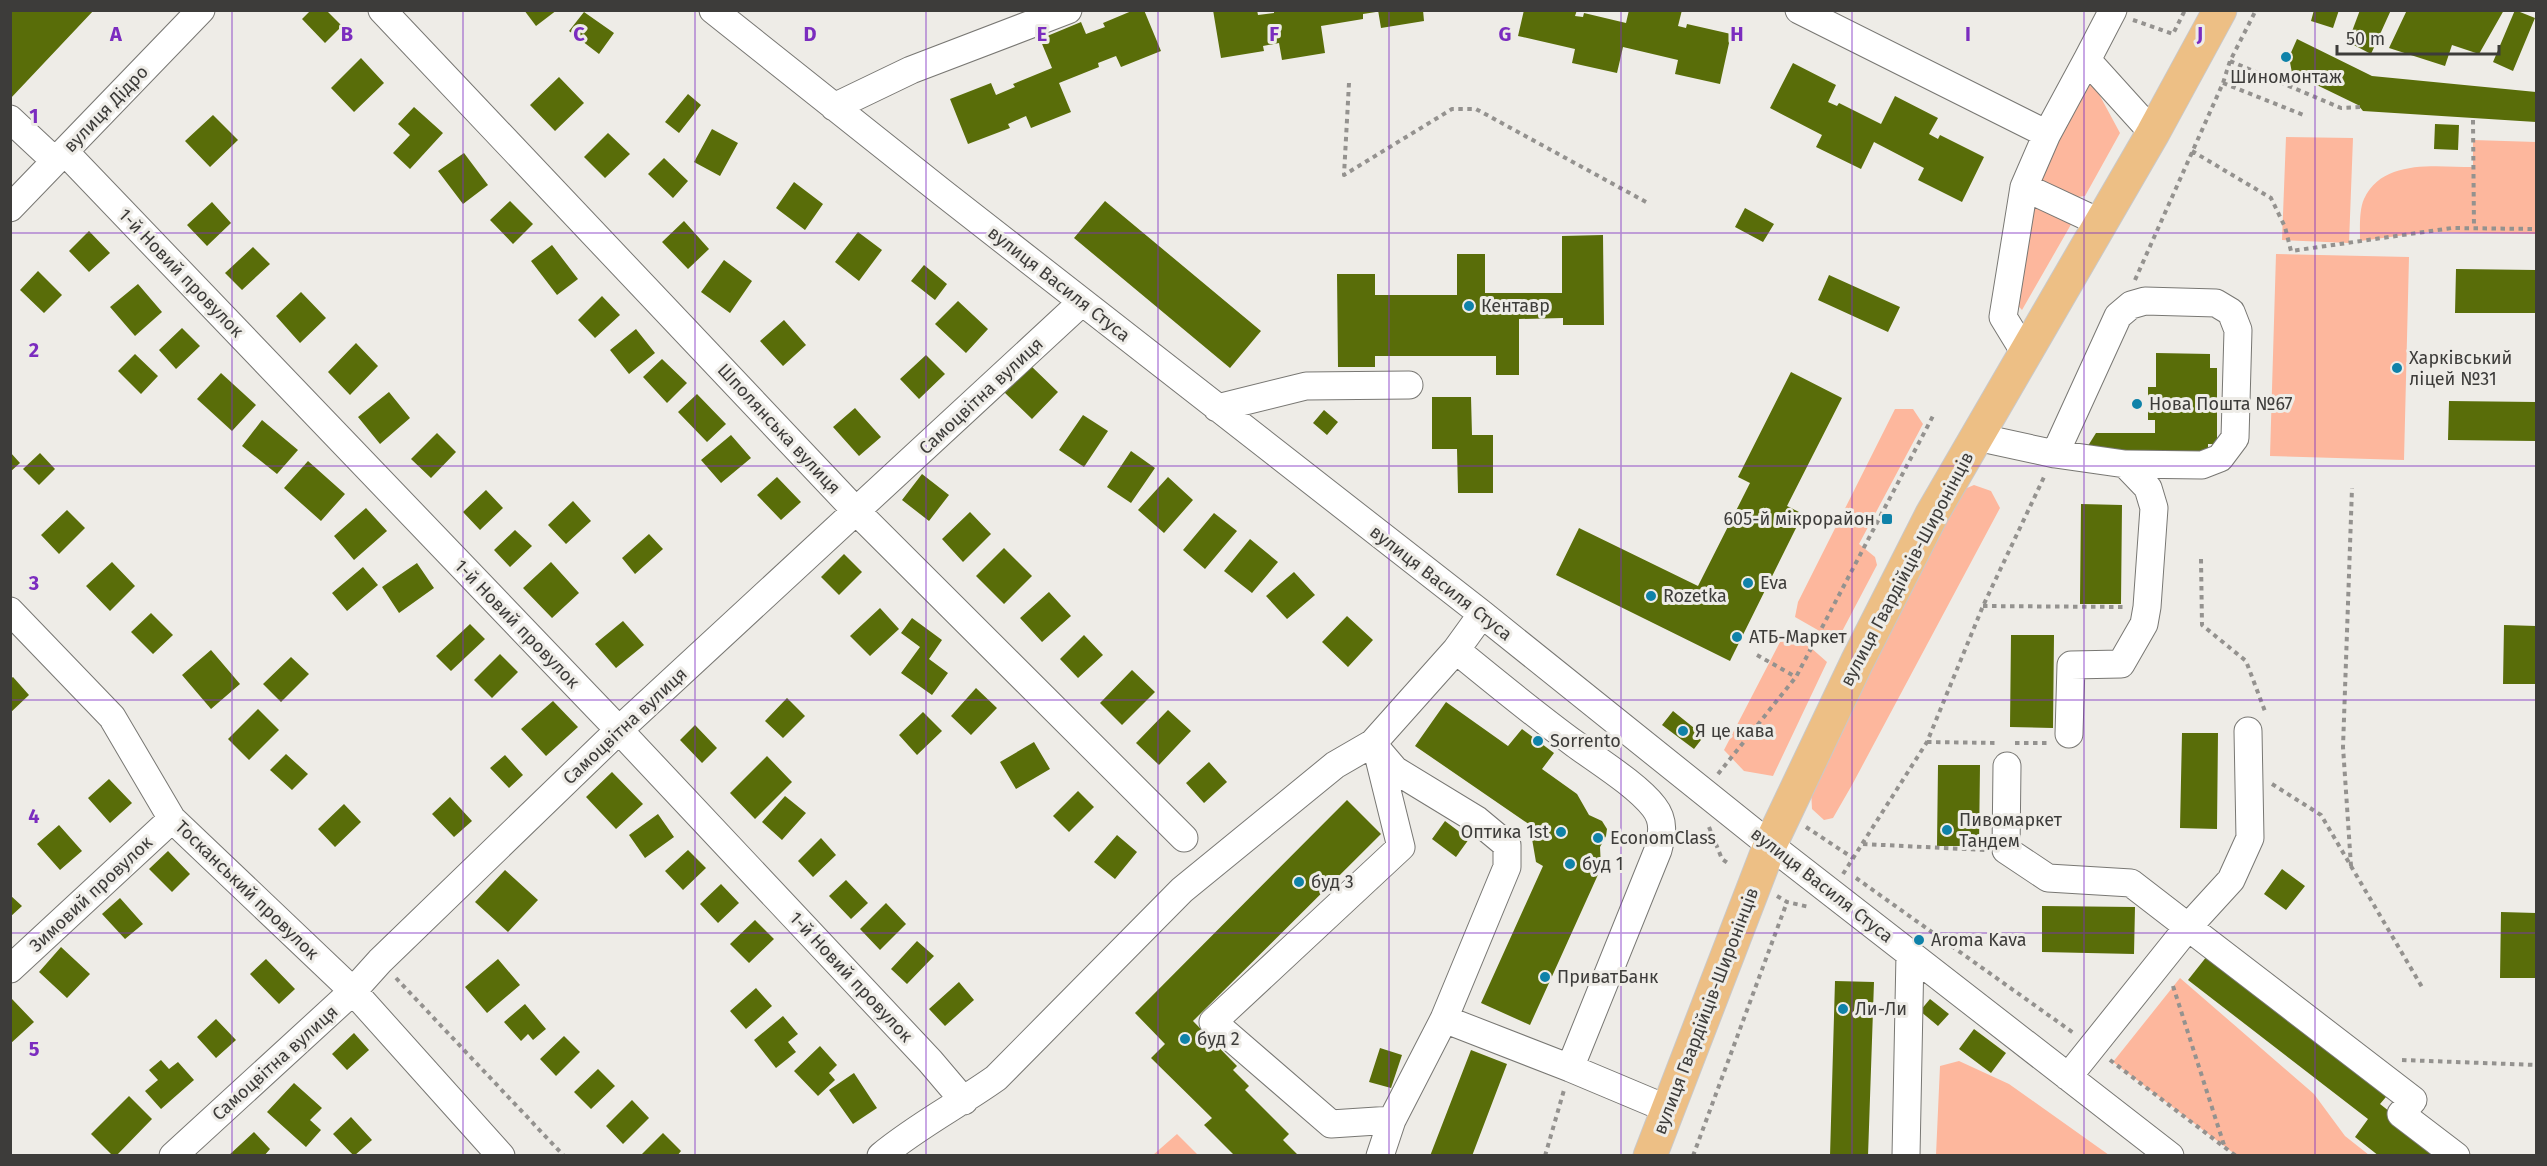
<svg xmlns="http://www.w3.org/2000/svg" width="2547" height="1166" font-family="'Fira Sans',sans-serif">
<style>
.green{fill:#fdb79d}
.building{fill:#596d09}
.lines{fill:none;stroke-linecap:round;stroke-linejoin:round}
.minor-casing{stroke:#787773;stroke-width:29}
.major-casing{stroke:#c9c8c8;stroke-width:35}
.path{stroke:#94928f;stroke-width:4;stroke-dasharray:4.5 4.5;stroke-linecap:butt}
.minor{stroke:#fff;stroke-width:27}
.major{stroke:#edbf85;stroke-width:33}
.grid{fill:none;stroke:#7b2cbf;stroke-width:1.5;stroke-opacity:0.55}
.poi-dot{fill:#0f82a9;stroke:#eeece7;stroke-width:2}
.labels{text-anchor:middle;stroke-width:6;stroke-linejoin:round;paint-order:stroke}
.poi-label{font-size:18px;fill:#3d3c3a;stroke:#eeece7;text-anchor:start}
.street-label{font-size:18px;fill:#3d3c3a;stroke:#eeece7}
.grid-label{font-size:20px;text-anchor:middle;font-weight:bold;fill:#7b2cbf;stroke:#eeece7;stroke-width:6;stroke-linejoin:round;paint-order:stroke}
</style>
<rect width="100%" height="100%" fill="#eeece7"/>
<path class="green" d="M2093 83 2120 133 2085 196 2071 198 2042 186 2041 163 2081 87Z
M2286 137 2353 138 2349 243 2282 240Z
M2473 140 2536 142V234L2428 232 2360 241C2360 228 2359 210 2364 199 2383 158 2436 167 2473 167Z
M2032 205 2073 221 2022 310 2013 300Z
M2276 254 2409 257 2404 460 2270 456Z
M1895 409H1913L1923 424 1859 544 1875 557 1877 565 1837 641 1795 617 1798 602Z
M1974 485 1991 491 2000 508 1852 785 1833 818 1824 820 1812 809 1811 790 1960 491Z
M1802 640 1827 662 1773 776 1744 771 1724 750 1780 642Z
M2180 978 2314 1094 2345 1136 2369 1155H2236L2113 1062Z
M1959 1061 2009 1084 2109 1155H1936L1940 1066Z
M1177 1134 1198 1155H1153Z"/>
<path class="building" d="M10 10H94L10 99Z
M311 10H326L342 26 325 43 302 19Z
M524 10H557L536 26Z
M1134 10H1144L1161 51 1121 67 1116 56 1098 63 1099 67 1059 83 1071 112 1031 128 1026 116 1008 124 1010 128 968 144 950 99 991 83 996 95 1015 87 1013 84 1052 68 1040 39 1081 22 1086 34 1105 27 1103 23Z
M1213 10H1257L1258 15 1274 13V10L1376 12 1363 14V19L1321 26 1325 53 1282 60 1279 43 1263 46 1264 51 1221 58Z
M1378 10H1423L1424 21 1381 28Z
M1524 10H1577L1575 16 1583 17 1584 13 1626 23 1629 10H1682L1678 26 1686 28 1687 24 1731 34 1720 84 1675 74 1678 60 1623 47 1617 73 1572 63 1575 49 1518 36Z
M2314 10H2339L2333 28 2311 21Z
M2360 10H2391L2371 54 2348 42Z
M2407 10H2504L2479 54 2452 45 2445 66 2389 48Z
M2515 10 2535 18 2513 71 2493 62Z
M584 12 614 33 599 54 569 31Z
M2297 39 2372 76 2536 92V122L2363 111 2358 105 2292 73 2289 57Z
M361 58 384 83 354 112 331 88Z
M1793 63 1836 85 1828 102 1837 106 1839 103 1881 124 1895 96 1938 118 1929 134 1938 139 1940 135 1984 157 1962 202 1918 180 1924 168 1874 142 1861 169 1816 147 1822 135 1770 108Z
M559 77 584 103 555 131 530 105Z
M688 94 701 105 679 133 665 122Z
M414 107 443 133 410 169 393 153 410 135 398 124Z
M213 115 238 140 210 167 185 141Z
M2435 124 2459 125 2458 150 2434 149Z
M712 129 738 143 720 176 694 162Z
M608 133 630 154 605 178 584 157Z
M464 153 488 185 463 204 438 171Z
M664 158 688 181 673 198 648 174Z
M794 182 823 204 805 230 776 208Z
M510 201 533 224 513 244 490 220Z
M1105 201 1261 331 1230 368 1074 238Z
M212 202 231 223 207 246 187 225Z
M1745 208 1774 224 1763 242 1735 227Z
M684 221 709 249 688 269 662 242Z
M89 231 110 253 89 272 69 251Z
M858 232 882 250 859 281 835 262Z
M1603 235 1604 325H1563V318L1519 319V375H1496V356H1375V367H1338L1337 274H1375V295H1457V254H1485V293H1562V236Z
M552 245 578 279 557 295 531 261Z
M253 247 270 264 242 290 225 273Z
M724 260 752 281 730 313 701 292Z
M924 265 947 284 935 300 911 281Z
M2456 269 2536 270V313H2455Z
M38 271 62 295 44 313 20 290Z
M1829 275 1900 307 1888 332 1818 300Z
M138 284 162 312 135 336 110 307Z
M301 292 326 318 300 343 276 316Z
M602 296 620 315 595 338 578 320Z
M958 301 988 329 966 353 935 324Z
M784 320 806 345 783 366 760 341Z
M182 328 200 346 176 369 159 350Z
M636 329 655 353 629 374 610 350Z
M356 343 378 366 350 395 328 372Z
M2156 353 2210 354V368H2217V444H2208V458L2086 449 2096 433H2155V420H2148V387H2156Z
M135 354 158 376 141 394 118 371Z
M926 355 945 374 919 399 900 379Z
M662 359 687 383 667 403 643 377Z
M1030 365 1058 392 1032 419 1004 392Z
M1791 372 1842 398 1787 506 1803 514 1730 661 1556 575 1579 528 1698 586 1750 483 1738 477Z
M221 373 256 405 232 431 197 399Z
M389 392 410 418 380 444 358 417Z
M697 394 726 424 707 442 678 412Z
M1432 397H1471L1472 435H1493V493H1458L1457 449H1432Z
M2449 401 2536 402V441L2448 440Z
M855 408 881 437 859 456 833 427Z
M1324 410 1338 422 1327 435 1313 423Z
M1083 415 1108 431 1084 467 1059 450Z
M262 420 298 450 277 474 242 446Z
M437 433 456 452 431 478 411 459Z
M731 435 751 458 721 483 701 460Z
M1131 451 1155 468 1131 503 1107 487Z
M10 452 20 463 10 472Z
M40 453 55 469 39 485 23 469Z
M308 461 345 494 321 521 284 488Z
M922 474 949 495 929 521 902 500Z
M777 477 801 502 781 520 757 495Z
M1168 477 1193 500 1164 533 1138 510Z
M486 490 503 508 480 530 463 512Z
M573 501 591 521 566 544 548 525Z
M2081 504 2122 505 2121 604H2080Z
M366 508 387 531 354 560 334 536Z
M67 510 85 528 59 554 41 535Z
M970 512 991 534 963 562 942 539Z
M1214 513 1237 531 1205 569 1183 550Z
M515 530 532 546 510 567 494 550Z
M649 534 663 549 635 574 622 558Z
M1250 539 1278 562 1252 593 1224 571Z
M1004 548 1032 576 1004 604 976 576Z
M844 554 862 572 839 595 821 577Z
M112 562 135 586 110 611 86 586Z
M551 562 579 593 552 618 523 588Z
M417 563 434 588 399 613 382 587Z
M363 567 378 585 347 611 332 593Z
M1294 572 1315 595 1287 619 1266 596Z
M1049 592 1071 616 1042 642 1020 618Z
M880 608 899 629 870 656 850 636Z
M151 613 173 635 153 654 131 632Z
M1347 616 1373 640 1348 667 1322 642Z
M912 618 942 640 929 659 948 673 932 695 901 673 920 647 901 633Z
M623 621 644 645 616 668 595 644Z
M470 624 485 639 451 671 436 656Z
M2504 625 2536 626V684H2503Z
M1084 635 1103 655 1078 678 1060 659Z
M2011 635H2054L2053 728 2010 727Z
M211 650 240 684 211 709 182 675Z
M500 654 518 672 492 698 474 680Z
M291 657 309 674 281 702 263 684Z
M1132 670 1155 692 1122 725 1100 703Z
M13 677 29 695 10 713V679Z
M976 688 997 708 971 735 951 716Z
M787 698 805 716 783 738 765 721Z
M553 701 578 727 546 756 521 729Z
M1446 702 1508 746 1522 729 1554 753 1542 769 1577 794 1589 815 1602 821 1607 829 1606 836 1600 847 1601 868 1530 1025 1481 1003 1543 866 1536 862 1531 833 1533 827 1415 746Z
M258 709 279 730 249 760 228 739Z
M1168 710 1191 731 1159 765 1136 743Z
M1673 711 1704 736 1694 749 1662 725Z
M923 712 942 731 917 755 899 735Z
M695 725 717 748 702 763 680 740Z
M2182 733H2218L2217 829 2180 828Z
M1034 742 1050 769 1016 789 1000 762Z
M286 754 308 774 292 790 270 770Z
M505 755 523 775 509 788 490 768Z
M767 756 792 782 755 819 730 793Z
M1209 762 1227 782 1204 803 1186 783Z
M1938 765H1980L1979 846H1937Z
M612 772 643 804 616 829 586 797Z
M109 779 132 803 110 823 88 798Z
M1078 791 1094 807 1069 832 1053 816Z
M785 796 806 813 782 840 762 822Z
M450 797 472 821 454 837 432 814Z
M1347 800 1381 834 1193 1021 1237 1066 1233 1070 1249 1086 1245 1090 1289 1134 1283 1140 1297 1154 1235 1156 1204 1125 1212 1118 1151 1058 1165 1044 1135 1013Z
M344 804 361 822 335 847 318 829Z
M658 814 674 837 645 858 629 835Z
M1445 821 1469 839 1456 857 1432 839Z
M59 825 82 851 60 870 37 844Z
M1117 835 1137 852 1115 879 1094 862Z
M821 838 836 855 813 877 798 861Z
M688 850 706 868 683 890 665 871Z
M168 851 190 874 172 892 149 869Z
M2282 869 2305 886 2286 910 2264 894Z
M505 870 538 900 508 932 475 902Z
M846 880 868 903 851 919 829 896Z
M721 884 739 903 718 923 700 904Z
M10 895 22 906 10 917Z
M120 898 143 924 125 939 102 914Z
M886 903 906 924 880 950 860 929Z
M2042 906 2135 907 2134 954 2042 952Z
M2501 912 2536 913V978H2500Z
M755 920 774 939 749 963 730 944Z
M917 941 934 956 907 984 891 969Z
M61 947 90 974 67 998 39 972Z
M2211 951 2391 1091 2380 1104 2446 1156H2379L2355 1137 2368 1119 2188 980Z
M266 959 295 989 279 1004 250 974Z
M498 959 520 985 487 1013 465 987Z
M1835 981 1874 982 1868 1156H1830Z
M959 982 974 1000 945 1026 929 1009Z
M756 988 772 1006 746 1029 730 1011Z
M12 999 34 1022 10 1044V1000Z
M1930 999 1949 1014 1938 1026 1920 1011Z
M525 1004 546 1029 533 1040 528 1034 521 1041 504 1022Z
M783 1016 798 1034 788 1042 796 1052 776 1068 754 1040Z
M216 1019 236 1040 216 1058 197 1037Z
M1974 1029 2006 1053 1991 1073 1959 1049Z
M354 1033 369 1050 347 1070 332 1054Z
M564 1036 580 1052 556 1076 540 1059Z
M820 1046 837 1065 829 1073 835 1080 818 1096 794 1071Z
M1380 1048 1402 1055 1391 1088 1369 1082Z
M1471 1050 1507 1064 1472 1156H1430Z
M161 1060 169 1069 178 1062 194 1080 161 1109 145 1091 158 1080 149 1070Z
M598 1069 615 1086 591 1109 574 1092Z
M854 1073 877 1108 853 1124 829 1090Z
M294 1083 322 1108 310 1120 321 1130 306 1147 267 1112Z
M129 1096 152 1119 116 1156H113L91 1134Z
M632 1100 649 1118 623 1144 606 1126Z
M351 1117 372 1140 354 1156 333 1134Z
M254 1132 270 1149 264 1156H228Z
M663 1133 681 1151 677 1156H640Z"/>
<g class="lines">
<defs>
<path id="minor" d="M382 10 857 512 1184 838
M713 10 943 193 1482 614 1770 845 2170 1156
M1799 10 2047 134
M2113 10 2087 60 2153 133
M834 107 911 70 1068 10
M10 119 55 161
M65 152 619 730 930 1061 964 1101
M2024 187 2101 223
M10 208 201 10
M2025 353 2003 317 2024 187 2047 134 2087 60
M1217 408 1306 386 1409 385
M1977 437 2055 454 2125 464 2148 488 2154 508 2147 607 2144 624 2121 664 2071 665 2069 734
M2055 454 2118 316 2131 305 2145 301 2216 303 2231 312 2238 330 2235 438 2220 458 2202 465 2125 464
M10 611 112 717 172 819 353 991 501 1156
M1456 650C1495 682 1534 714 1575 744 1598 761 1637 785 1654 807 1665 821 1662 835 1658 850L1570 1068
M1377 749 1395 770 1477 820 1507 845V867L1444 1019 1392 1120 1380 1156
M1377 750 1401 847 1213 1022 1331 1124 1392 1120
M2007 766 2006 850 2048 878 2131 883 2188 927 2231 880 2250 838 2248 731
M10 969 172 819
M1444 1019 1570 1068 1670 1110
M2068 1077 2188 927 2413 1100 2401 1114 2456 1156
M173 1156 353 991 380 961 619 730 1082 302
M881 1156C917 1126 958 1105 996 1078L1182 890 1335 765 1373 743 1456 650 1482 614
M1906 1156 1910 954"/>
<path id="major" d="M1650 1156 1770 845 1857 662 1932 514 2153 133 2220 10"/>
</defs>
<use href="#minor" class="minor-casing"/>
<use href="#major" class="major-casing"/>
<path class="path" d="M2133 20 2173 34 2185 10
M2230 61 2341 108 2361 107
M1349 83 1344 175 1452 109H1476L1646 202
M2223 83 2306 116
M2473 120 2474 228
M2192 151 2271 198 2285 227 2291 251 2452 228 2536 229
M2135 280 2223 83 2230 61 2256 10
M2201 559 2202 625 2246 661 2266 714
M1983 606 2124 607
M1757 655 1796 677
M1927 742 1999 743
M2015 743H2050
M1718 774 1796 677 1934 414
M2272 784 2321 815 2422 987
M1709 827 1722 859 1729 864
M1806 827 1853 858
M1863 844 1985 850
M2351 866 2343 747 2352 488
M1843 874 1927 742 1983 606 2045 475
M1856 878 2075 1034
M1777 896 1787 902 1809 907
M396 978 564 1156
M2173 986 2224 1145
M2110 1060 2236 1156
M2402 1060 2536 1065
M1545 1156 1564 1090
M1693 1156 1787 902"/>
<use href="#minor" class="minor"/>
<use href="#major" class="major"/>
</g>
<path class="grid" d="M232 10V1156M463 10V1156M695 10V1156M926 10V1156M1158 10V1156M1389 10V1156M1621 10V1156M1852 10V1156M2084 10V1156M2315 10V1156M10 233H2536M10 466H2536M10 700H2536M10 933H2536"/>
<g class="poi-dot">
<circle cx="2286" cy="57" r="6"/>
<circle cx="1469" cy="306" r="6"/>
<circle cx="2397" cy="368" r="6"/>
<circle cx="2137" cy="404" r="6"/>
<rect x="1881" y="513" width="12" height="12" rx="3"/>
<circle cx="1748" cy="583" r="6"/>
<circle cx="1651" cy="596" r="6"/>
<circle cx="1737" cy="637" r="6"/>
<circle cx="1683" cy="731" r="6"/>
<circle cx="1538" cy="741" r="6"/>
<circle cx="1947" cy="830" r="6"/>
<circle cx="1561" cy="832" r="6"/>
<circle cx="1598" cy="838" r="6"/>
<circle cx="1570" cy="864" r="6"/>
<circle cx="1299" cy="882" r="6"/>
<circle cx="1919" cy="940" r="6"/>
<circle cx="1545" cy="977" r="6"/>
<circle cx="1843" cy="1009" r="6"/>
<circle cx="1185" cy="1039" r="6"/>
</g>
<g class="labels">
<g class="poi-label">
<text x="2286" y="83" text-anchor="middle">Шиномонтаж</text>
<text x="1481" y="312">Кентавр</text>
<text x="2409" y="364">Харківський<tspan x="2409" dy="21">ліцей №31</tspan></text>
<text x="2149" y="410">Нова Пошта №67</text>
<text x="1875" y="525" text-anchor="end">605-й мікрорайон</text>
<text x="1760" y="589">Eva</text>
<text x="1663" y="602">Rozetka</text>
<text x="1749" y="643">АТБ-Маркет</text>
<text x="1695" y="737">Я це кава</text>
<text x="1550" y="747">Sorrento</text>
<text x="1959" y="826">Пивомаркет<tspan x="1959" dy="21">Тандем</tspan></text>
<text x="1549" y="838" text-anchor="end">Оптика 1st</text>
<text x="1610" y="844">EconomClass</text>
<text x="1582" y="870">буд 1</text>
<text x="1311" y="888">буд 3</text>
<text x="1931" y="946">Aroma Kava</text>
<text x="1557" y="983">ПриватБанк</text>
<text x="1855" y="1015">Ли-Ли</text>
<text x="1197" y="1045">буд 2</text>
</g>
<g class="street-label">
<text transform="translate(106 109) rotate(-46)" y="6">вулиця Дідро</text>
<text transform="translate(181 273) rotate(46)" y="6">1-й Новий провулок</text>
<text transform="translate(1059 284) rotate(38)" y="6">вулиця Василя Стуса</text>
<text transform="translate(981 396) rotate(-43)" y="6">Самоцвітна вулиця</text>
<text transform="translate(779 429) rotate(47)" y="6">Шполянська вулиця</text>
<text transform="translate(1907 569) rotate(-62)" y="6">вулиця Гвардійців-Широнінців</text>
<text transform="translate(1441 583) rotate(38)" y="6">вулиця Василя Стуса</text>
<text transform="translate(517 624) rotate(46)" y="6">1-й Новий провулок</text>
<text transform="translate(625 726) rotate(-43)" y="6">Самоцвітна вулиця</text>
<text transform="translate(1822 885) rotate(38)" y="6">вулиця Василя Стуса</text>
<text transform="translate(247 890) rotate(44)" y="6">Тосканський провулок</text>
<text transform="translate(91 894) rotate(-43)" y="6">Зимовий провулок</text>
<text transform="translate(851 977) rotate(47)" y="6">1-й Новий провулок</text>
<text transform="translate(1706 1011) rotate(-69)" y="6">вулиця Гвардійців-Широнінців</text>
<text transform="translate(275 1063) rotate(-42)" y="6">Самоцвітна вулиця</text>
</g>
</g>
<g class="grid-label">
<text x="116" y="41">A</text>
<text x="347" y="41">B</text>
<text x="579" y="41">C</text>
<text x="810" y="41">D</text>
<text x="1042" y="41">E</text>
<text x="1274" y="41">F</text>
<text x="1505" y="41">G</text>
<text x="1737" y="41">H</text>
<text x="1968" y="41">I</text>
<text x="2200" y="41">J</text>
<text x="34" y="123">1</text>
<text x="34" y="357">2</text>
<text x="34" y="590">3</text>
<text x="34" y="823">4</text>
<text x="34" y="1056">5</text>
</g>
<rect width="2547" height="1166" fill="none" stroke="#3d3c3a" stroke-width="24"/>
<path d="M2337 45v9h162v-9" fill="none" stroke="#3d3c3a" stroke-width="3"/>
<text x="2346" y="45" font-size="18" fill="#3d3c3a" stroke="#eeece7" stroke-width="4.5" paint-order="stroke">50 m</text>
</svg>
